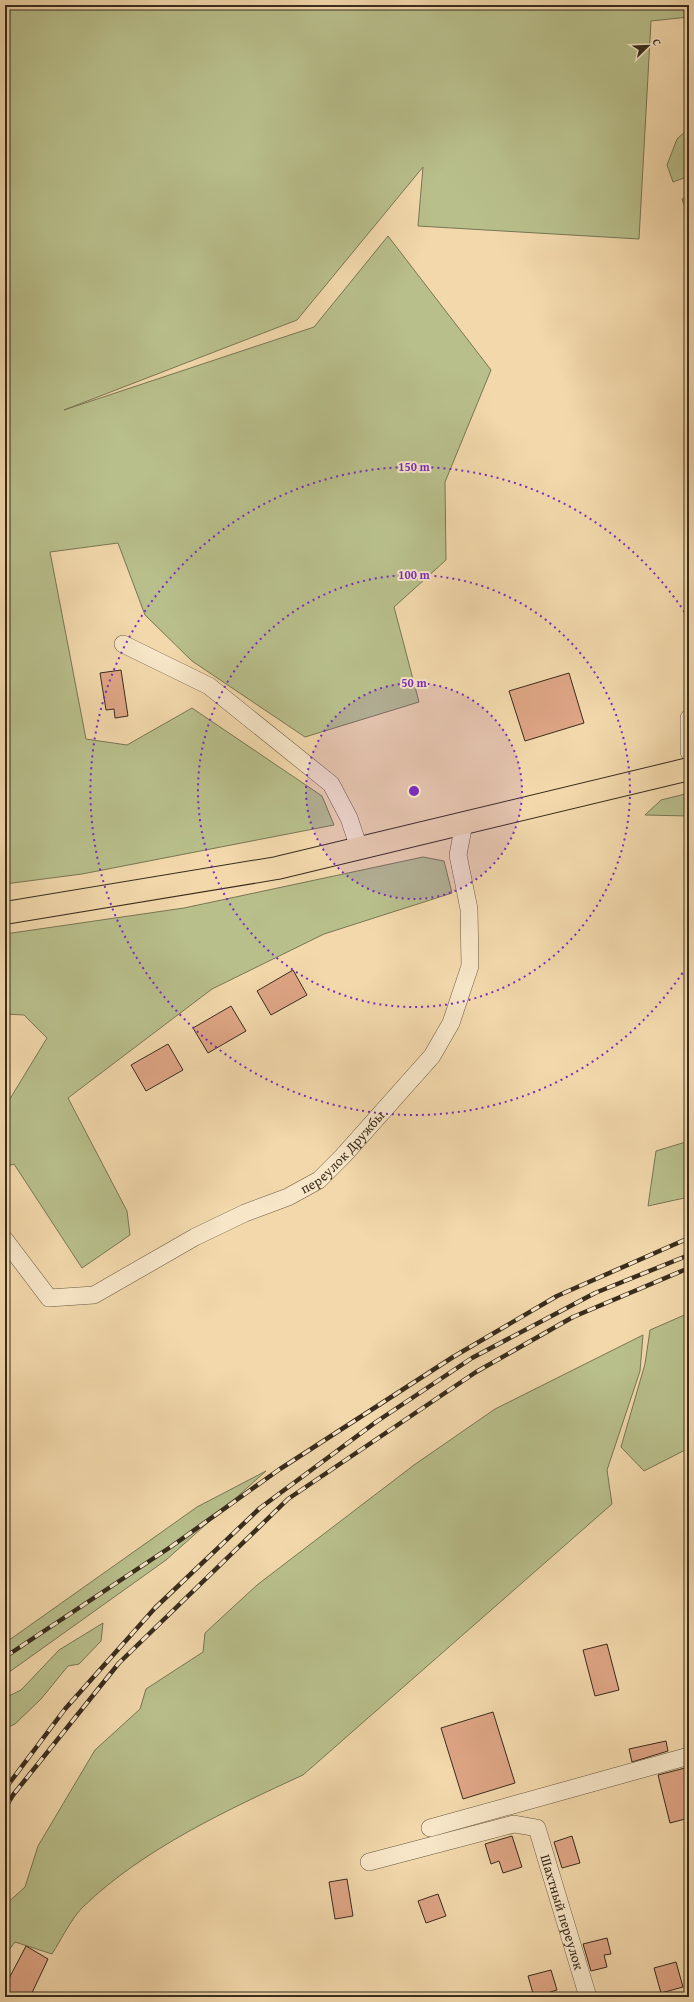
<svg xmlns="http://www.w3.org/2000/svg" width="694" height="2002" font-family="'Gentium Book Plus',serif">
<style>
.green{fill:#b8bf8b;stroke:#787654}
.building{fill:#dea585;stroke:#392c1d}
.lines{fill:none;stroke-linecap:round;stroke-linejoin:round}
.minor-casing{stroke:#675740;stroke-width:18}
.major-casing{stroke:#392c1d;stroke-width:24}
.minor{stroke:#f7e6c8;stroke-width:17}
.major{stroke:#f2d8ab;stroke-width:22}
.rail-casing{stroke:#392c1d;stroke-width:4.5}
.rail{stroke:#f7e6c8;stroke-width:3;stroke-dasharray:9;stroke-linecap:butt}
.ring{fill:none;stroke:#7b2cbf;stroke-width:2;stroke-dasharray:2 4}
.labels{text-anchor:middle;stroke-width:4;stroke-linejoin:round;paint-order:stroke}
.street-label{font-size:14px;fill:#392c1d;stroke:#f7e6c8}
.centre{fill:#7b2cbf;stroke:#f7e6c8;stroke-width:2}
.ring-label{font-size:12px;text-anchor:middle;font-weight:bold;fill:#7b2cbf;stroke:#f7e6c8;stroke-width:4;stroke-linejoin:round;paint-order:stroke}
</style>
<rect width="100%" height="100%" fill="#f2d8ab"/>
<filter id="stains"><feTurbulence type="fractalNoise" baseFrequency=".005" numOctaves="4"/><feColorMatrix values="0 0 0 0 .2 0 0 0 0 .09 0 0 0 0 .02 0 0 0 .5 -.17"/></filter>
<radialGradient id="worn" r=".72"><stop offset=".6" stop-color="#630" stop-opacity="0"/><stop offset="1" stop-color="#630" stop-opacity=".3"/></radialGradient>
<path class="green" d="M5 5H689V17L651 21 639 239 418 226 423 167 297 320 64 410 314 327 388 236 491 370 445 482 446 560 394 607 419 702 305 737 192 661 145 615 118 543 50 552 86 739 127 745 192 708 322 796 334 825 82 874 5 884Z
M689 128V176L673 182 667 165 677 139Z
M689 196V219L682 199Z
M689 793V816L645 815 661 800Z
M423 857 444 861 452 893 324 934 212 989 68 1098 127 1211 130 1235 82 1268 14 1164 5 1167V1107L47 1038 24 1015 5 1014V934L184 908Z
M689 1141V1197L648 1206 656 1151Z
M689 1313V1448L644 1471 621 1447 645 1364 650 1330Z
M643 1335 640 1371 607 1470 612 1504 303 1775C229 1809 143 1849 84 1906 72 1917 61 1940 52 1954L15 1942 5 1955V1905L25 1887 38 1846 95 1750 140 1709 146 1689 203 1652 205 1633 257 1585 414 1465 495 1409Z
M266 1471 166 1560 5 1675V1643L197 1507Z
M103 1623 101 1641 79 1664 68 1666 41 1699 15 1724 5 1729V1698L21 1690 59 1650Z"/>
<path class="building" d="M121 670 128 716 115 718 114 709 106 710 100 673Z
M569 673 584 723 525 741 509 691Z
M293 970 307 995 271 1015 257 991Z
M231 1006 246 1031 208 1053 193 1028Z
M168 1044 183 1070 146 1091 131 1065Z
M607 1644 619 1690 595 1696 583 1650Z
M493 1712 515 1783 463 1799 441 1728Z
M666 1741 668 1751 632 1762 629 1749Z
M685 1768 689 1784V1818L670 1823 658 1775Z
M512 1836 522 1867 503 1873 499 1861 491 1864 485 1844Z
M572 1836 580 1863 562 1868 554 1842Z
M347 1879 353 1916 335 1919 329 1882Z
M438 1894 446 1916 426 1923 418 1901Z
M607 1938 611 1954 604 1955 607 1967 591 1971 583 1944Z
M26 1946 48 1959 30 1997H5V1986Z
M676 1962 683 1987 661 1993 654 1968Z
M551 1970 557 1990 534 1997 528 1976Z"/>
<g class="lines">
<defs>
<g id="minor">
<path d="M123 644 209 686 331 784 349 818 359 848"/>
<path d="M689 718V752"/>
<path id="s1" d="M5 1240 49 1298 94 1295 195 1237 245 1213 288 1197 319 1180 343 1156 432 1056 451 1023 470 966 469 909 458 855 464 823"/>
<path d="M430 1828 689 1756"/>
<path id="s2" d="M369 1862 514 1824 537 1828 588 1997"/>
</g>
<path id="major" d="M5 913 277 868 689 769"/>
</defs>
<use href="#minor" class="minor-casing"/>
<use href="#major" class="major-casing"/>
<use href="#minor" class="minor"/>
<use href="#major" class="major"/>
<defs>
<path id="rail" d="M5 1657 172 1546 280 1469 453 1357 557 1296 689 1238
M5 1789 65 1709 155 1608 260 1508 376 1422 472 1358 595 1293 689 1255
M5 1808 13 1795 119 1663 288 1499 476 1372 573 1317 689 1268"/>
</defs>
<use href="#rail" class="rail-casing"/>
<use href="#rail" class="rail"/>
</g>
<circle cx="414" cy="791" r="108" fill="#7b2cbf" fill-opacity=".12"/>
<g class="ring">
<circle cx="414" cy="791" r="108"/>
<circle cx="414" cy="791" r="216"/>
<path d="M689 963A324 324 0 1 1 689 619"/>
</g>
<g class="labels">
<g class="street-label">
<text dy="5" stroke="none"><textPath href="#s1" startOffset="407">переулок Дружбы</textPath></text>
<text dy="5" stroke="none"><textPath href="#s2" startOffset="261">Шахтный переулок</textPath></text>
</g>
</g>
<circle cx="414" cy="791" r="6" class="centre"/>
<g class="ring-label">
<text x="414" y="471">150 m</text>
<text x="414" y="579">100 m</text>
<text x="414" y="687">50 m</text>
</g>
<rect width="694" height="2002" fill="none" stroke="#f2d8ab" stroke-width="20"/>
<rect x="6" y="6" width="682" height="1990" fill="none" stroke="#392c1d" stroke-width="2"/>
<rect x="10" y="10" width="674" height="1982" fill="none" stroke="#392c1d"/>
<g transform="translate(648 46) rotate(67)" stroke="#f7e6c8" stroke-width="3" paint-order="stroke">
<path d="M0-3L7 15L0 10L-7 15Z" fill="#392c1d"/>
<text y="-6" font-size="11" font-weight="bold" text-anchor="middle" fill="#392c1d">С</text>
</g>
<rect width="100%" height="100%" filter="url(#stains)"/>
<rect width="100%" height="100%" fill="url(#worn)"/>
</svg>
